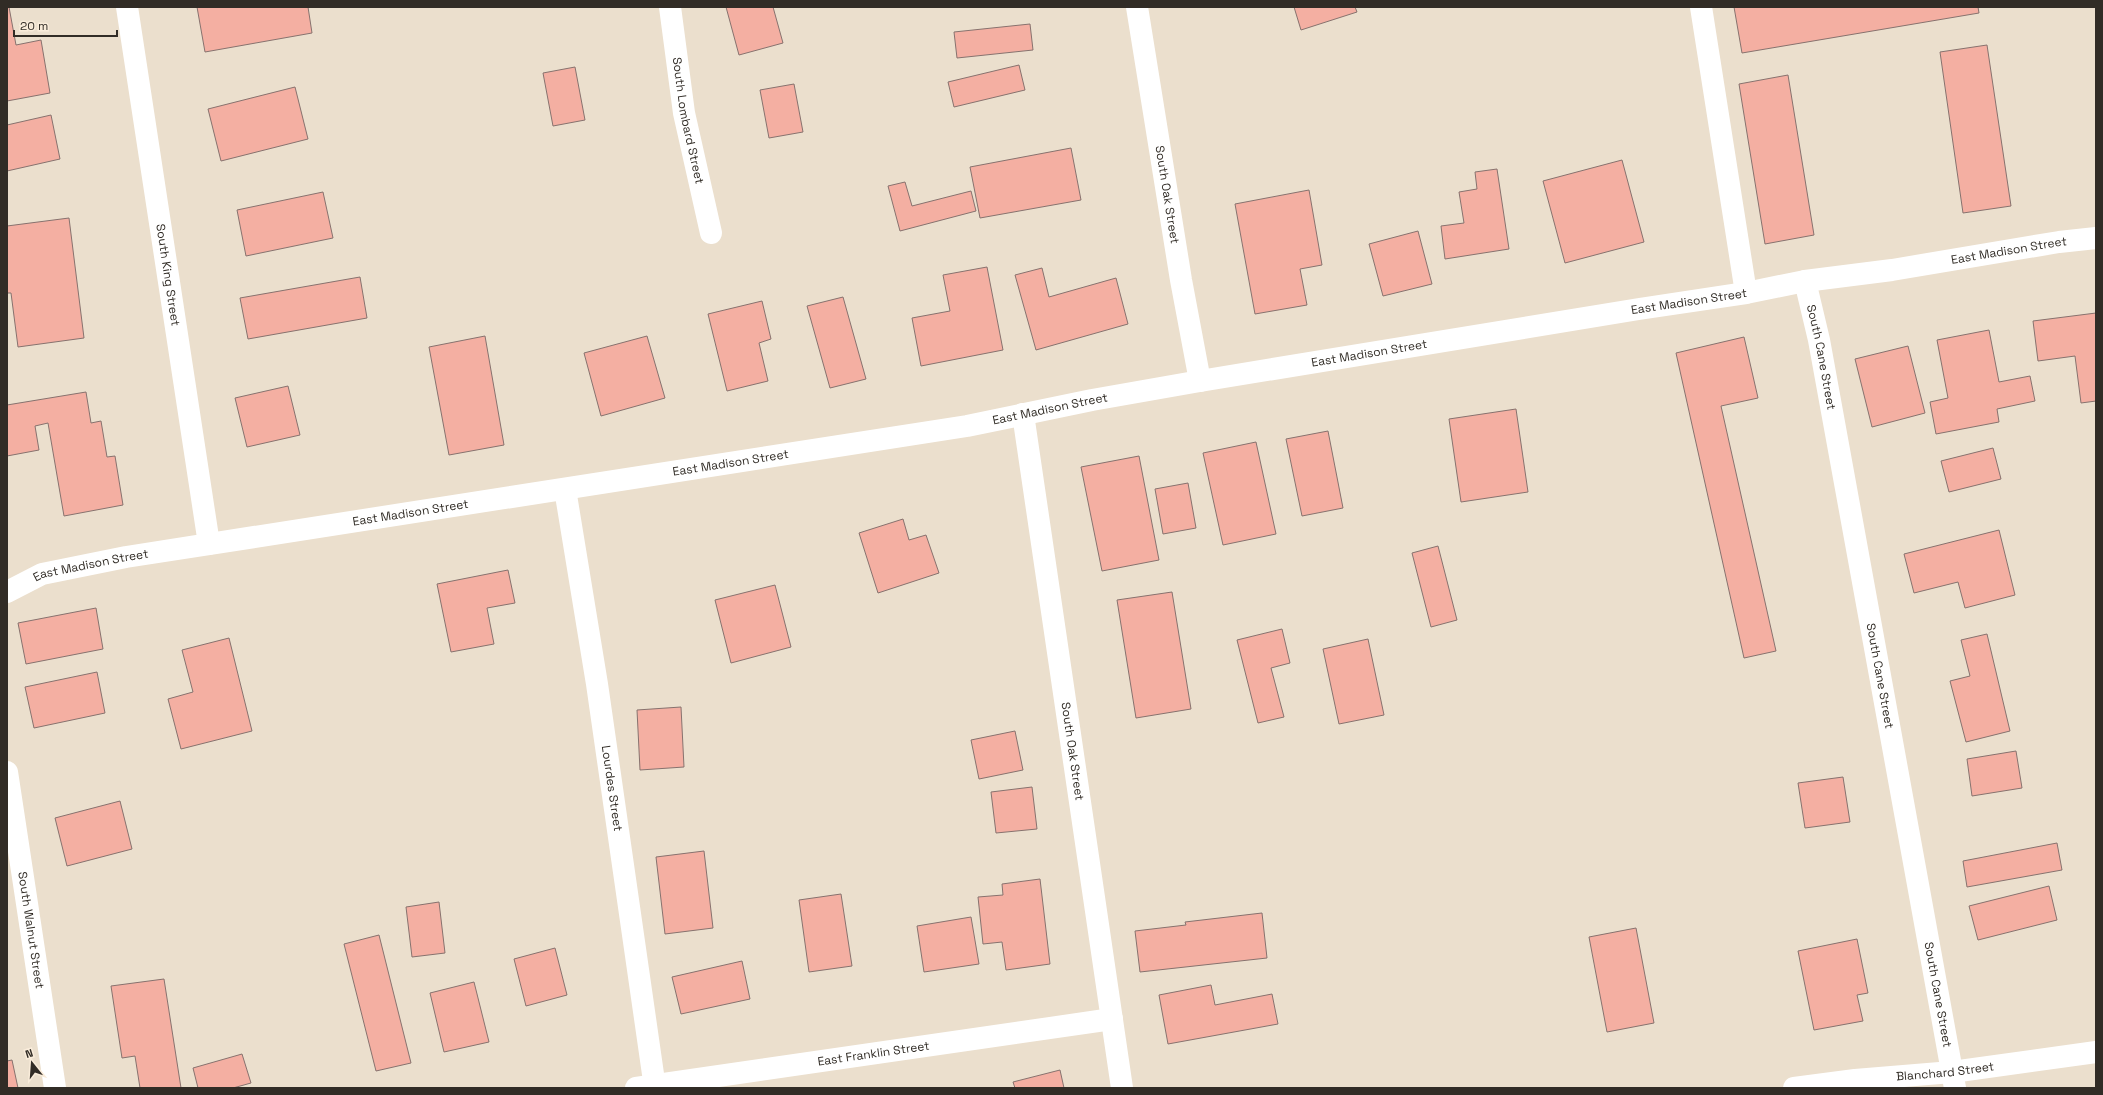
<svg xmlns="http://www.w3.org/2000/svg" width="2103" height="1095" font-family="'Space Grotesk',sans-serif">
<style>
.building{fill:#f4afa2;stroke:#87726e}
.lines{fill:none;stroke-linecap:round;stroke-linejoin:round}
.minor{stroke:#fff;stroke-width:22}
.labels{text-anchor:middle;stroke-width:4;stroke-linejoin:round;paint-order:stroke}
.street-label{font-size:12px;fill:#312c26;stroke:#f9ecda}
</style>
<rect width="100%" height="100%" fill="#ebdfcd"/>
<path class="building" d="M7 7H9L16 45 41 40 50 93 7 101Z
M197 7H308L312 33 205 52Z
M726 7H773L783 43 739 55Z
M1294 7H1355L1357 12 1301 30Z
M1734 7H1978L1979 13 1742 53Z
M1030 24 1033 50 957 58 954 32Z
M1987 45 2011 206 1963 213 1940 52Z
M1019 65 1025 90 954 107 948 82Z
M575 67 585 120 553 126 543 73Z
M1788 75 1814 235 1765 244 1739 84Z
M794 84 803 132 769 138 760 90Z
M295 87 308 139 221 161 208 109Z
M51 115 60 159 7 171V125Z
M1071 148 1081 200 980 218 970 167Z
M1622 160 1644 242 1565 263 1543 181Z
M1497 169 1509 249 1445 259 1441 226 1464 223 1459 192 1477 189 1475 172Z
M905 182 912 206 971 191 976 211 900 231 888 186Z
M1309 190 1322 265 1300 269 1307 305 1255 314 1235 204Z
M323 192 333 238 246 256 237 210Z
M69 218 84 338 18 347 11 293H7V226Z
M1418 231 1432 284 1383 296 1369 244Z
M987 267 1003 350 921 366 912 318 950 311 943 275Z
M1042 268 1049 297 1116 278 1128 324 1036 350 1015 275Z
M360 277 367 318 248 339 240 298Z
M843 297 866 379 830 388 807 306Z
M762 301 771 339 759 343 768 381 727 391 708 314Z
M2096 313V401L2081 403 2075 356 2038 361 2033 321Z
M1989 330 1999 382 2030 376 2035 401 1997 409 1999 422 1936 434 1930 402 1948 398 1937 340Z
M485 336 504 445 449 455 429 347Z
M647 336 665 398 601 416 584 353Z
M1744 337 1758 398 1721 406 1776 651 1744 658 1676 353Z
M1908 346 1925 413 1872 427 1855 359Z
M288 386 300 435 247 447 235 398Z
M86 392 91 423 101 421 107 457 115 456 123 505 64 516 48 423 35 426 39 450 7 456V405Z
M1516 409 1528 492 1461 502 1449 419Z
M1328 431 1343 508 1302 516 1286 439Z
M1256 442 1276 534 1223 545 1203 453Z
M1993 448 2001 479 1949 492 1941 461Z
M1139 456 1159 560 1102 571 1081 467Z
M1188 483 1196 528 1163 534 1155 489Z
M903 519 909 540 926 535 939 573 878 593 859 533Z
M1999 530 2015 595 1965 608 1958 582 1914 593 1904 554Z
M1438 546 1457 620 1431 627 1412 553Z
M508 570 515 603 487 608 494 644 451 652 437 584Z
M775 585 791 647 731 663 715 600Z
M1172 592 1191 709 1136 718 1117 600Z
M96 608 103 649 26 664 18 623Z
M1282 629 1290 663 1271 668 1284 717 1258 723 1237 640Z
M1987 634 2010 731 1966 742 1950 681 1970 676 1961 640Z
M229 638 252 731 181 749 168 699 193 692 182 650Z
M1368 639 1384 715 1339 724 1323 649Z
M97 672 105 713 34 728 25 687Z
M681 707 684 767 640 770 637 710Z
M1015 731 1023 770 979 779 971 740Z
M2016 751 2022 788 1972 796 1967 759Z
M1843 777 1850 822 1805 828 1798 783Z
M1032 787 1037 829 996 833 991 792Z
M120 801 132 849 67 866 55 818Z
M2057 843 2062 870 1967 887 1963 861Z
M704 851 713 928 665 934 656 857Z
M1040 879 1050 964 1006 970 1002 942 983 944 978 897 1003 895 1002 884Z
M2049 886 2057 920 1978 940 1969 906Z
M841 894 852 966 809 972 799 900Z
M439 902 445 953 412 957 406 907Z
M1262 913 1267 958 1140 972 1135 931 1186 925 1185 922Z
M971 917 979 964 924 972 917 926Z
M1636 928 1654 1023 1607 1032 1589 937Z
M379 935 411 1063 376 1071 344 944Z
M1857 939 1868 993 1857 995 1863 1021 1814 1030 1798 951Z
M555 948 567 995 526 1006 514 959Z
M742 961 750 999 681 1014 672 977Z
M164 979 181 1088H140L135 1056 122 1058 111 986Z
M474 982 489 1042 444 1052 430 993Z
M1211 985 1215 1005 1272 994 1278 1024 1168 1044 1159 995Z
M242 1054 251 1083 233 1088H198L193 1068Z
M12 1060 18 1088H7V1061Z
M1060 1070 1064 1088H1015L1013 1082Z"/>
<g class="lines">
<g class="minor">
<path id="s1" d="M127 7 209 544"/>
<path id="s2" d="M670 7 684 113 711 233"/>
<path id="s3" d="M1137 7 1181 280 1200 381"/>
<path d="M1701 7 1746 293"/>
<path id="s4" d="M1805 281 1819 340 1955 1088"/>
<path id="s5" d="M1023 414 1122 1088"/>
<path id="s6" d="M565 489 597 684 655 1088"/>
<path id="s7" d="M7 592 42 574 126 557 967 426 1092 400 1200 381 1639 309 1746 293 1805 281 1892 270 2059 242 2096 238"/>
<path id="s8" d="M7 772 55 1088"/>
<path id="s9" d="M636 1088 1112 1019"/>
<path id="s10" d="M1794 1088 1855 1080 1952 1072 2096 1052"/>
</g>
</g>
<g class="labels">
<g class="street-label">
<text dy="4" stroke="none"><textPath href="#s2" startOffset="115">South Lombard Street</textPath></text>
<text dy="4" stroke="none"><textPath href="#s3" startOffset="190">South Oak Street</textPath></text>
<text dy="4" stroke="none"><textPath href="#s7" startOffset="2033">East Madison Street</textPath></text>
<text dy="4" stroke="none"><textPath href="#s1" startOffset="271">South King Street</textPath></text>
<text dy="4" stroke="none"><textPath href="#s7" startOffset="1709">East Madison Street</textPath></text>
<text dy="4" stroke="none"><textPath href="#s7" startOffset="1385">East Madison Street</textPath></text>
<text dy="4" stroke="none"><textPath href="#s4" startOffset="78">South Cane Street</textPath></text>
<text dy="4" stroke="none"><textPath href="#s7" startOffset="1061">East Madison Street</textPath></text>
<text dy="4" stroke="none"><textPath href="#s7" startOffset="737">East Madison Street</textPath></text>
<text dy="4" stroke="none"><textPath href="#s7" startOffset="413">East Madison Street</textPath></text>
<text dy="4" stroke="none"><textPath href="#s7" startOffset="89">East Madison Street</textPath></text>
<text dy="4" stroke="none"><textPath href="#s4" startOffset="402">South Cane Street</textPath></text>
<text dy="4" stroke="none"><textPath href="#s5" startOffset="341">South Oak Street</textPath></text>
<text dy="4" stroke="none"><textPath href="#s6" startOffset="303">Lourdes Street</textPath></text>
<text dy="4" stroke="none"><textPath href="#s8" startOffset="160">South Walnut Street</textPath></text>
<text dy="4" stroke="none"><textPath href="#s4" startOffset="726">South Cane Street</textPath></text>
<text dy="4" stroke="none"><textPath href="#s9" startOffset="240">East Franklin Street</textPath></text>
<text dy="4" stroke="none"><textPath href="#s10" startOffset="152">Blanchard Street</textPath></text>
</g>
</g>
<rect width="2103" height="1095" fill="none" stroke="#312c26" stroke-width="16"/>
<g transform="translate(32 1063) rotate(343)" stroke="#f9ecda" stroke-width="3" paint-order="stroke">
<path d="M0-3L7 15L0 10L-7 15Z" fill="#312c26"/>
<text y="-6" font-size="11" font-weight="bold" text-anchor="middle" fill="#312c26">N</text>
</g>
<path d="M14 30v6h103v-6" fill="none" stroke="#312c26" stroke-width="2"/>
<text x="20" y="30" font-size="12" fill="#312c26" stroke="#f9ecda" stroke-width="3" paint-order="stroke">20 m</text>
</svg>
